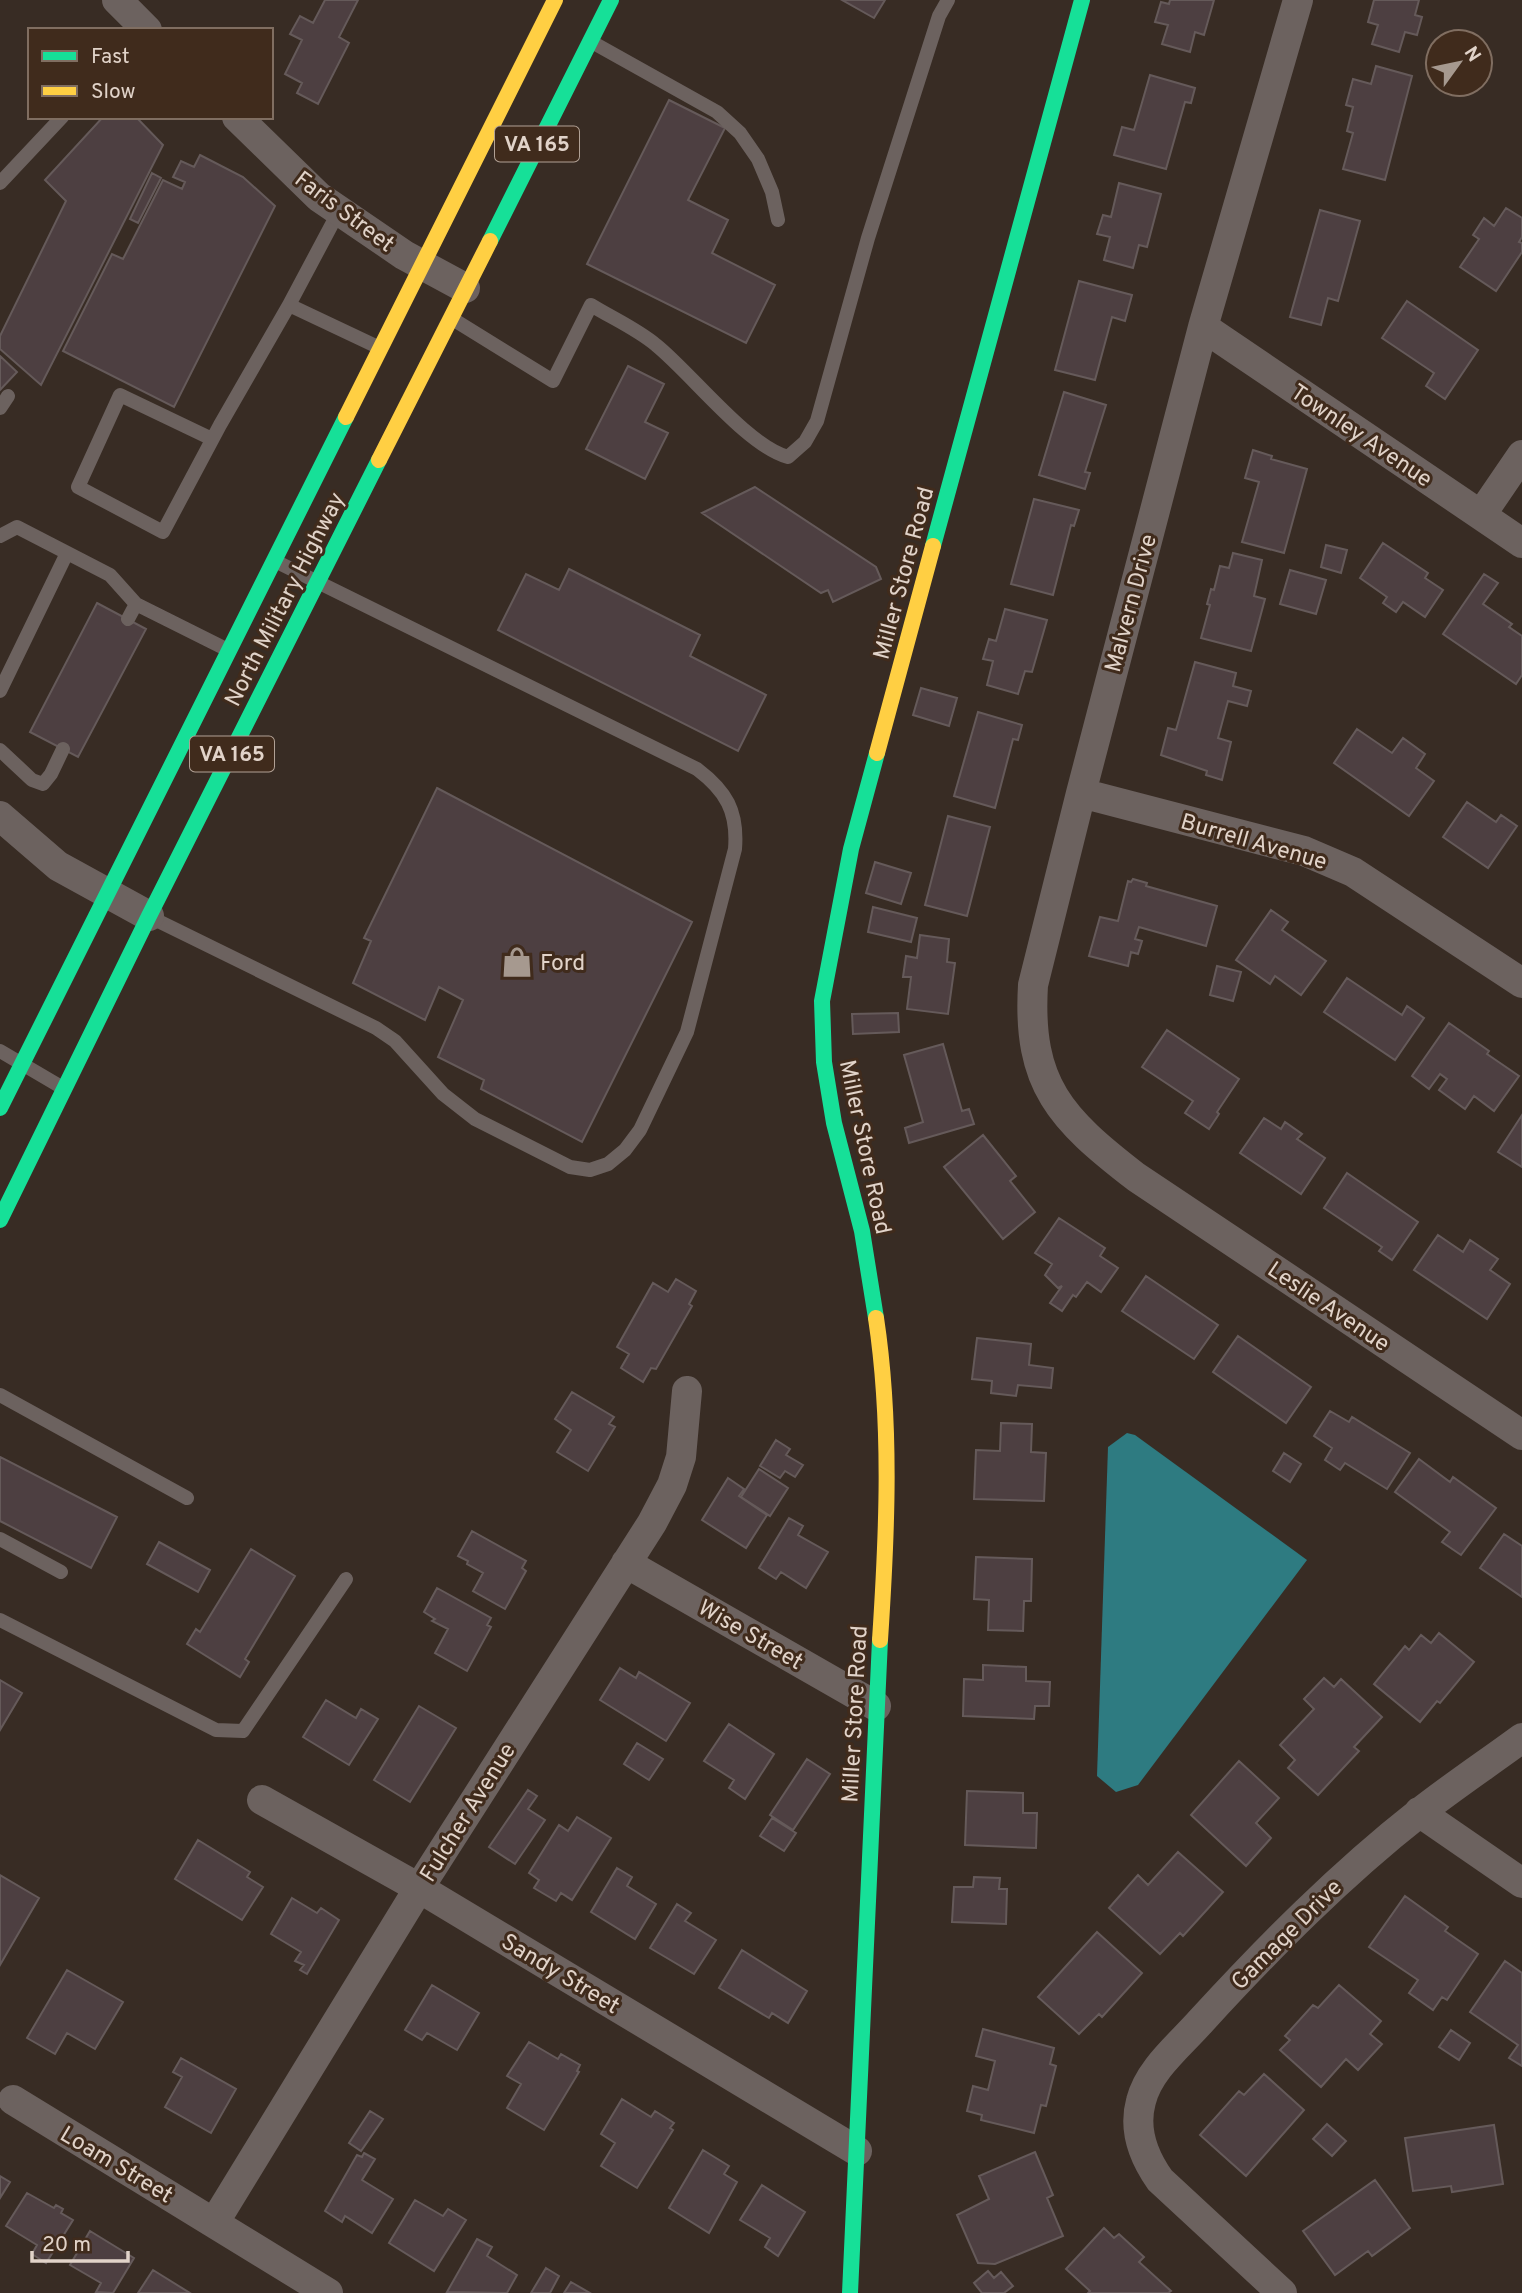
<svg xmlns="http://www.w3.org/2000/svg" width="1522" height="2293" font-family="Overpass,sans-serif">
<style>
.water{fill:#2e7b81}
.building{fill:#4d3f41;stroke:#655a5a;stroke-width:2}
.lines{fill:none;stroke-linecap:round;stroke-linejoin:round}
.lane{stroke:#6c625f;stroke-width:14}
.street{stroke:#6c625f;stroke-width:30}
.fast{stroke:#16e098;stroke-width:16}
.slow{stroke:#ffcf43;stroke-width:16}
.labels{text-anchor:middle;stroke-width:6;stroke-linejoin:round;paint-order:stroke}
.shield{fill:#402b1c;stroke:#b1a195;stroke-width:2}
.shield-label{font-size:21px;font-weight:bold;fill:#e1d3c9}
.street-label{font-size:23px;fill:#e1d3c9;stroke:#402b1c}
.poi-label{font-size:23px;fill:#e1d3c9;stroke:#402b1c;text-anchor:start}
</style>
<rect width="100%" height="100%" fill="#382c24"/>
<path class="water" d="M1127 1433 1135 1435 1307 1560 1138 1785 1116 1792 1097 1776 1108 1447Z"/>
<path class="building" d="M325 0H358L339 37 349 43 318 104 297 93 302 83 285 74 302 40 290 34 300 16 313 23Z
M842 0H885L874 18Z
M1170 0H1214L1204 35 1195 32 1190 52 1162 44 1168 25 1155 22 1161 2 1169 4Z
M1374 0H1419L1415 15 1422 17 1417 35 1405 32 1399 52 1372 44 1378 25 1368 22Z
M1376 66 1412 76 1385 180 1343 169 1353 133 1347 131 1353 107 1346 105 1353 79 1371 84Z
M1150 75 1195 88 1191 103 1185 102 1166 169 1114 155 1122 127 1134 130Z
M669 100 725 128 688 200 728 220 712 253 775 285 746 343 587 264Z
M103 117H136L163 145 41 385 0 349V336L66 201 45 180Z
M200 155 243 177 275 206 174 407 63 351 112 254 123 259 163 180 182 189 185 182 173 177 181 161 194 167Z
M152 173 161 178 138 223 130 219Z
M1119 183 1161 194 1147 247 1139 245 1133 268 1104 260 1110 237 1097 234 1103 215 1111 217Z
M1506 208 1522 218V237L1519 242 1522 243V252L1496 291 1460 267 1479 239 1473 235 1484 218 1494 226Z
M1320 210 1360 221 1338 301 1328 298 1321 325 1290 317Z
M1079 281 1132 295 1125 321 1112 317 1095 380 1055 370Z
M1407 301 1478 350 1445 399 1426 386 1434 373 1382 338Z
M0 356 17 372 0 390Z
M628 366 664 384 645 422 668 433 645 479 586 449Z
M1064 392 1106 405 1085 472 1090 473 1085 489 1039 475Z
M1253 450 1272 456 1271 459 1307 469 1284 553 1242 542 1259 482 1245 478Z
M755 487 876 567 881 579 833 602 828 590 821 593 702 513Z
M1034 499 1079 510 1074 526 1071 525 1053 595 1011 584Z
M1383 543 1428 573 1425 578 1443 590 1425 617 1403 602 1396 612 1383 603 1387 597 1360 578Z
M1326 545 1347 550 1341 573 1321 567Z
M1233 553 1262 560 1254 596 1265 599 1251 651 1201 638 1210 605 1207 604 1211 589 1214 590 1220 566 1229 568Z
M569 569 700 635 690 656 766 695 738 751 498 630 526 574 559 590Z
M1290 570 1326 580 1316 614 1280 604Z
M1484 574 1498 583 1483 604 1512 624 1509 627 1522 636V675L1516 684 1443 634Z
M97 603 146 629 78 757 30 732Z
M1005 609 1047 620 1032 672 1025 671 1018 694 987 685 993 661 983 659 989 639 996 641Z
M1195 662 1236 673 1233 686 1251 691 1247 706 1228 701 1218 738 1231 742 1222 780 1206 775 1207 771 1161 755 1168 728 1176 730Z
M921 688 957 698 949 726 913 715Z
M978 712 1022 725 1018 740 1013 739 995 808 954 796Z
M1357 729 1392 753 1403 738 1425 754 1416 768 1434 781 1409 816 1334 763Z
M437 788 692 922 582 1142 481 1089 484 1080 438 1057 463 1000 439 987 425 1020 353 983 371 941 364 938Z
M1467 802 1496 822 1501 815 1517 826 1488 868 1443 837Z
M948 816 990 827 967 916 925 905Z
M875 862 911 873 901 904 866 893Z
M1133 879 1147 883 1146 886 1217 906 1206 946 1139 927 1135 939 1142 941 1138 954 1131 952 1128 966 1089 956 1100 917 1118 921 1128 881 1131 882Z
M873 907 917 918 911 942 868 932Z
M1271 910 1288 922 1282 930 1326 961 1301 995 1275 976 1270 984 1236 960Z
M920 935 949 939 947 962 955 963 948 1014 907 1009 911 977H903L906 956 917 958Z
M1217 966 1241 972 1233 1001 1210 995Z
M1347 978 1402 1015 1407 1006 1424 1018 1395 1060 1324 1012Z
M898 1013 899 1032 853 1034 852 1014Z
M1449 1023 1489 1051 1487 1054 1519 1076 1494 1111 1474 1096 1465 1109 1439 1090 1447 1079 1440 1074 1429 1089 1412 1076Z
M1167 1030 1239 1079 1217 1112 1219 1114 1209 1129 1185 1113 1193 1101 1142 1067Z
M943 1044 962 1111 969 1109 974 1124 909 1143 905 1128 923 1122 904 1055Z
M1522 1115V1167L1498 1152Z
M1264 1118 1281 1129 1285 1122 1302 1134 1297 1139 1325 1158 1301 1194 1240 1153Z
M983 1135 1016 1176 1010 1181 1035 1212 1003 1239 944 1167Z
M1347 1173 1418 1222 1392 1260 1379 1251 1382 1247 1324 1208Z
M1059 1218 1105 1248 1100 1256 1118 1268 1101 1292 1087 1282 1076 1297 1073 1295 1062 1311 1050 1303 1062 1286 1058 1288 1045 1275 1052 1264 1035 1253Z
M1438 1235 1463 1252 1470 1240 1498 1259 1490 1270 1510 1284 1487 1319 1414 1270Z
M1146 1276 1218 1325 1194 1359 1122 1311Z
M676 1279 696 1291 689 1304 692 1306 656 1369 651 1368 643 1382 621 1368 629 1354 617 1347 653 1283 668 1292Z
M1238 1336 1311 1387 1286 1423 1213 1372Z
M977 1338 1031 1344 1029 1365 1053 1368 1051 1388 1018 1385 1016 1396 991 1393 992 1381 972 1379Z
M572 1392 614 1417 609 1424 615 1427 588 1471 557 1452 571 1430 555 1419Z
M1330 1411 1349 1422 1352 1417 1410 1453 1387 1489 1345 1463 1340 1470 1325 1460 1332 1448 1314 1436Z
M1001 1423 1032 1424 1031 1452 1046 1453 1044 1501 974 1499 976 1450 1000 1451Z
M776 1440 790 1449 786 1455 803 1465 795 1477 785 1471 780 1478 760 1466Z
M1284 1453 1301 1464 1290 1482 1273 1471Z
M0 1457 117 1517 91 1568 0 1521Z
M1419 1459 1450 1482 1453 1477 1496 1508 1461 1555 1442 1542 1450 1532 1395 1492Z
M759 1469 788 1488 770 1516 741 1497Z
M728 1478 744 1489 739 1496 767 1515 746 1548 702 1520Z
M789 1518 803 1526 798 1535 828 1552 806 1588 781 1572 776 1579 759 1568Z
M472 1531 526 1561 522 1568 526 1571 505 1609 473 1591 483 1573 467 1564 468 1561 458 1556Z
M1504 1534 1522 1546V1597L1480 1568Z
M159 1542 210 1570 198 1592 147 1564Z
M251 1549 295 1576 245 1659 249 1662 240 1677 187 1644 196 1629 200 1632Z
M976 1557 1032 1559 1031 1601H1024L1023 1631 988 1630 989 1600 974 1599Z
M437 1588 491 1618 487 1625 491 1627 467 1671 435 1653 448 1629 432 1621 435 1619 424 1612Z
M1439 1633 1474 1662 1440 1703 1437 1701 1420 1722 1374 1684 1405 1646 1409 1650 1421 1635 1431 1643Z
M983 1665 1026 1667V1681L1050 1682 1049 1706H1035L1034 1719 963 1716 964 1679 983 1680Z
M620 1668 636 1678 639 1672 690 1703 666 1741 600 1700Z
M1324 1678 1334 1687 1341 1679 1382 1717 1354 1747 1359 1751 1318 1795 1288 1768 1295 1760 1280 1745 1314 1709 1304 1699Z
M0 1680 22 1693 0 1730Z
M326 1700 356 1718 361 1709 378 1719 349 1765 303 1737Z
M419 1706 456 1728 410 1802 374 1780Z
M729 1724 774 1754 745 1799 729 1788 734 1780 704 1761Z
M637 1743 663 1759 649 1780 624 1764Z
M807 1759 830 1774 793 1830 770 1815Z
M1239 1761 1279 1798 1256 1823 1271 1838 1246 1866 1191 1815Z
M528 1790 537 1796 528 1809 545 1820 515 1864 489 1847Z
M967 1791 1023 1793V1813H1037L1036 1848 965 1845Z
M577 1817 611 1838 572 1900 561 1893 556 1901 534 1888 539 1880 529 1873 559 1825 568 1831Z
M772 1818 796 1833 784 1851 760 1836Z
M198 1840 250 1872 247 1877 263 1887 242 1920 175 1879Z
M1178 1852 1223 1892 1183 1936 1180 1933 1160 1954 1109 1908 1138 1875 1148 1885Z
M617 1868 632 1877 627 1886 656 1904 635 1939 591 1912Z
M0 1875 39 1898 0 1965Z
M974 1877 1000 1878 999 1889H1007L1006 1924 952 1922 954 1887H973Z
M1405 1896 1448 1927 1445 1931 1478 1954 1447 2000 1442 1997 1433 2010 1409 1993 1418 1980 1369 1947Z
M292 1898 317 1913 321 1908 339 1920 307 1974 300 1970 304 1965 295 1961 301 1952 271 1934Z
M677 1904 691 1913 685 1921 716 1940 694 1974 650 1948Z
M1097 1932 1142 1973 1102 2017 1099 2014 1079 2034 1038 1997Z
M742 1950 807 1991 788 2023 772 2013 769 2018 719 1988Z
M1505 1961 1522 1973V2066L1509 2058 1518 2045 1470 2012Z
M67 1970 123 2002 95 2049 67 2033 55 2054 27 2038Z
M432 1985 479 2013 457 2050 427 2033 422 2040 405 2030Z
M1339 1985 1381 2021 1370 2034 1382 2044 1358 2070 1346 2059 1321 2087 1280 2050 1290 2040 1285 2036 1313 2005 1318 2008Z
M983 2029 1054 2048 1050 2064 1056 2066 1046 2106 1041 2105 1034 2133 981 2120 982 2115 967 2111 973 2086 988 2090 995 2061 976 2056Z
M1451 2030 1470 2043 1459 2060 1439 2047Z
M529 2042 558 2059 561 2054 580 2065 577 2071 579 2072 544 2130 507 2108 521 2084 507 2076Z
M181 2058 236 2089 211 2133 165 2107 182 2077 173 2072Z
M1264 2074 1304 2110 1246 2176 1200 2135 1239 2091 1244 2095Z
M622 2099 651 2117 655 2111 674 2123 670 2128 673 2130 637 2188 601 2166 615 2143 601 2134Z
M370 2111 383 2119 361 2151 349 2143Z
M1327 2124 1346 2141 1332 2156 1313 2139Z
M1494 2125 1503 2184 1452 2192 1451 2186 1413 2191 1405 2138Z
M703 2150 729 2166 724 2174 737 2182 709 2233 669 2208Z
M1035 2152 1053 2195 1047 2198 1063 2236 995 2264 978 2263 957 2215 989 2199 979 2176Z
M364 2153 375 2159 362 2180 393 2199 372 2233 345 2216 342 2222 325 2211 357 2155 362 2157Z
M0 2176 10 2182 0 2198Z
M1375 2180 1410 2228 1372 2256 1368 2251 1335 2275 1303 2231Z
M762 2185 805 2212 778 2256 765 2247 770 2238 740 2220Z
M27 2193 54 2208 56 2205 63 2209 61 2213 73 2220 46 2263 32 2254 37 2245 6 2226Z
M415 2200 443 2216 448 2209 466 2220 434 2271 389 2243Z
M1104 2228 1114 2238 1119 2234 1144 2257 1139 2262 1171 2291 1168 2293H1088L1090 2291 1066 2269Z
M90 2231 134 2258 113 2293 96 2292 101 2283 70 2265Z
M477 2239 492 2247 487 2256 517 2275 507 2293 447 2292Z
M546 2268 559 2276 550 2293H531Z
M153 2270 190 2293H138Z
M988 2271 994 2278 1001 2272 1013 2286 1004 2293H982L974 2283Z
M571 2282 590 2293H564Z"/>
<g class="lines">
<path class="lane" d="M590 41 717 112 740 133 758 159 772 192 778 220
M0 183 62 117
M339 211 289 305 380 348
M451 318 553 381 591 305C612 318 637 329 656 345 691 373 747 446 788 457L805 442 817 421 868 238 939 16 948 0
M0 408 8 396
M212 439 120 395 78 487 163 532 220 425 289 305
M0 536 17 527 110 575 136 604 228 650
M128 619 136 604
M0 691 67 553
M0 750 32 780 43 784 51 774 63 749
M150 917 376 1028 395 1041 443 1094 475 1119 570 1167 590 1170 608 1164 625 1150 640 1130 687 1032 735 849C738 811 726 791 697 769L275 561
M0 1051 63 1088
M0 1395 187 1498
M0 1539 61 1572
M0 1620 216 1730 243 1731 346 1579"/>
<path class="street" d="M117 0 147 30
M1298 0 1203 327 1081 793 1033 985C1027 1085 1061 1119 1136 1177L1522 1435
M237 117 319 197 404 255 465 288
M1203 327 1522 543
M1481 515 1522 455
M1081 793 1304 851 1353 872 1522 983
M0 816 58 866 149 916
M626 1563 876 1706
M262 1800 419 1888 857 2151
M1419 1812 1522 1883
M13 2100 328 2293
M214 2223 419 1888 652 1523 672 1485 681 1457 687 1391
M1282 2293 1160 2180C1143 2156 1133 2130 1141 2101 1149 2069 1180 2045 1201 2021 1269 1947 1340 1875 1419 1813 1452 1787 1488 1763 1522 1738"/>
<path class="fast" d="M490 241 611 0
M933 546 1082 0
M0 1108 346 417
M0 1220 149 916 379 460
M876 1318 862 1231 834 1123 824 1062 822 1001 851 849 877 753
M850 2293 880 1640"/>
<path class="slow" d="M346 417 555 0
M379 460 490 241
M877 753 933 546
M876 1318C892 1424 887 1534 880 1640"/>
</g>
<defs>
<symbol id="shop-bare" viewBox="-9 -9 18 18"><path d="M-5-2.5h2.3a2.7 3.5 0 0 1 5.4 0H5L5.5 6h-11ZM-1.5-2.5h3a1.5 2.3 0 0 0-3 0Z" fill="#a6998f" stroke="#402b1c" stroke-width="2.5" paint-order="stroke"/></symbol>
</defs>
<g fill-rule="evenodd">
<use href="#shop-bare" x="495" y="940" width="44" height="44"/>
</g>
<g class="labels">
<g class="shield">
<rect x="495" y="126.5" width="84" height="35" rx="5"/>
<rect x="190" y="736.5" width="84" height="35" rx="5"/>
</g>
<g class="shield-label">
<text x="537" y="151">VA 165</text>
<text x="232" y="761">VA 165</text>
</g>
<g class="street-label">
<text transform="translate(345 211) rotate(37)" y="8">Faris Street</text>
<text transform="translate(1362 435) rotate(34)" y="8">Townley Avenue</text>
<text transform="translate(903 573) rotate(-75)" y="8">Miller Store Road</text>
<text transform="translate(284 599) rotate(-63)" y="8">North Military Highway</text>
<text transform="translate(1130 603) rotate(-75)" y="8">Malvern Drive</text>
<text transform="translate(1254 841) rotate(16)" y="8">Burrell Avenue</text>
<text transform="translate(866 1147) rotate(78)" y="8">Miller Store Road</text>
<text transform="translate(1329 1306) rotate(34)" y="8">Leslie Avenue</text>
<text transform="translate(751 1634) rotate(30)" y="8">Wise Street</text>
<text transform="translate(854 1714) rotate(-87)" y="8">Miller Store Road</text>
<text transform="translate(467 1812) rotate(-58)" y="8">Fulcher Avenue</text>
<text transform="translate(1286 1934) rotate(-45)" y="8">Gamage Drive</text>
<text transform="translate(561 1973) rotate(31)" y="8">Sandy Street</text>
<text transform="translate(117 2164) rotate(31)" y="8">Loam Street</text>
</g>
<g class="poi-label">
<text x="540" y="970">Ford</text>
</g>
</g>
<rect x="28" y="28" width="245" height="91" fill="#402b1c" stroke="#806e61" stroke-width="2"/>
<rect x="42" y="51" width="35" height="10" fill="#16e098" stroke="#806e61" stroke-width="2"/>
<text x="91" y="63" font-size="21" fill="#e1d3c9">Fast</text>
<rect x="42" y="86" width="35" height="10" fill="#ffcf43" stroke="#806e61" stroke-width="2"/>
<text x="91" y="98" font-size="21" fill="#e1d3c9">Slow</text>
<g transform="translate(1459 63) rotate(57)"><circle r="33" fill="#402b1c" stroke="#806e61" stroke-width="2"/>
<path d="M0-5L12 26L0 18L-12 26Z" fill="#a6998f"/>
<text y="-10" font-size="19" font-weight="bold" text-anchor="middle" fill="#e1d3c9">N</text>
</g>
<path d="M32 2251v10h96v-10" fill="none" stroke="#e1d3c9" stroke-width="3.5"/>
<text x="42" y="2251" font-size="21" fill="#e1d3c9" stroke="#402b1c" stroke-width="5" paint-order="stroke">20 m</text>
</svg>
